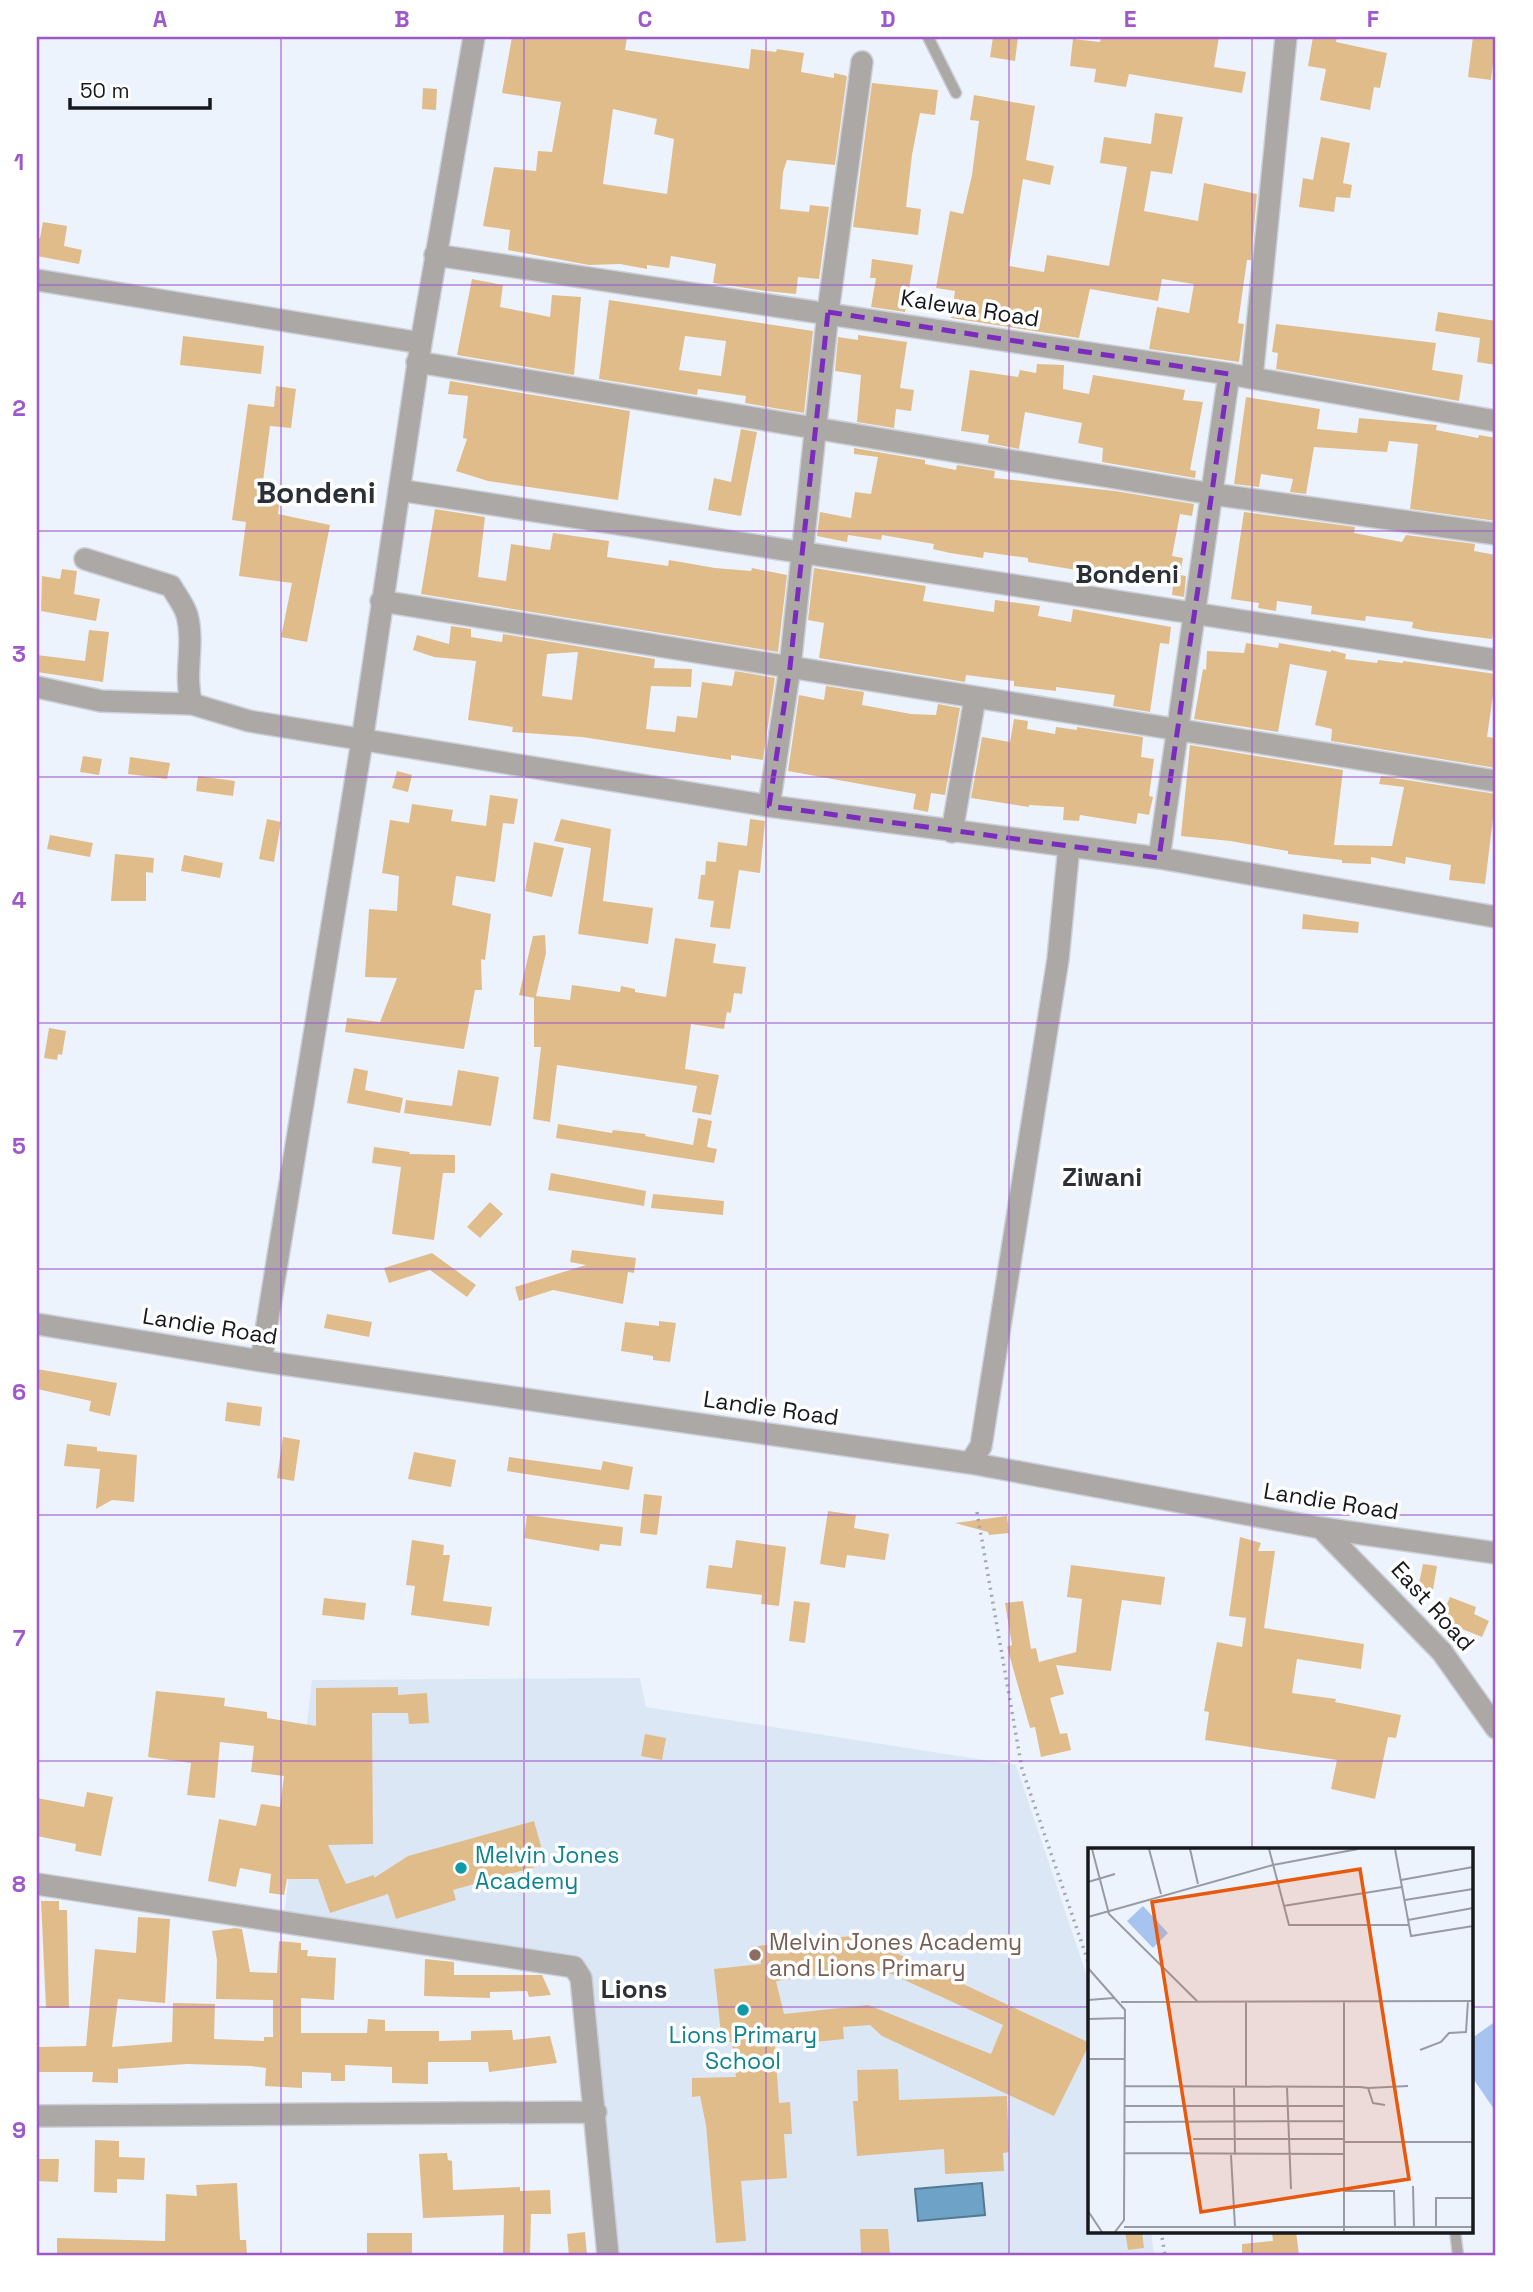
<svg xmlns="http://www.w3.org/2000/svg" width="1533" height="2292" font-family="'Space Grotesk',sans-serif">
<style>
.built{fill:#dce7f6}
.green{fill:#a7c4f1}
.water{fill:#6ea2c6;stroke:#547993;stroke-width:2}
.building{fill:#e1bc8b;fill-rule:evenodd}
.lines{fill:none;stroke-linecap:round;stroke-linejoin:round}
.lane-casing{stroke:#cbd0d9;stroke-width:13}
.street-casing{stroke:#cbd0d9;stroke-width:24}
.path{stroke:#a2a6ae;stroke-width:3.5;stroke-dasharray:2 5;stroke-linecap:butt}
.lane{stroke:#aca8a5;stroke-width:10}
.street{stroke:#aca8a5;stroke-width:21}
.marked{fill:none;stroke:#7b2cbf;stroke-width:5;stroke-dasharray:14 9;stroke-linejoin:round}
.grid{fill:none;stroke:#9e58cc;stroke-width:2;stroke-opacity:0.55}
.culture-dot{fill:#0f9aa8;stroke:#fff;stroke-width:2.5}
.education-dot{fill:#8d6e63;stroke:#fff;stroke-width:2.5}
.labels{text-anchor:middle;stroke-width:7;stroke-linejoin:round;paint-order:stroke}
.street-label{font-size:23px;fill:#16181b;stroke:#fff}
.culture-label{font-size:23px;fill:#0d838f;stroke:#fff;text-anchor:start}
.education-label{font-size:23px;fill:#785e54;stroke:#fff;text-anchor:start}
.quarter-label{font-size:26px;font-weight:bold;fill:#2b3037;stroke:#fff}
.district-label{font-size:30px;font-weight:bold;fill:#2b3037;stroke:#fff}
.inset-road{fill:none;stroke:#979ba3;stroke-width:2}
.view{fill:#e8590c;fill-opacity:0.15;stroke:#e8590c;stroke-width:3.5}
.inset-edge{fill:none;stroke:#16181b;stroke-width:3.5}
.neatline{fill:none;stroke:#9e58cc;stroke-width:2.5}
.grid-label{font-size:23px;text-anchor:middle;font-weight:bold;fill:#9e58cc}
</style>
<rect width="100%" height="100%" fill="#edf3fd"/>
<path class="built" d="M640 1678 646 1707 1016 1765 1090 1985V2231H1151L1154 2255H599L577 1978 282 1933 312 1680Z"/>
<path class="green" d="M1496 2021V2112L1472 2077V2038Z"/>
<path class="water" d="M982 2183 985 2215 918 2221 915 2189Z"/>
<path class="building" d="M512 37H627L625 50 749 69 751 49 776 52 777 49 804 53 801 72 834 78V73L847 76 835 165 787 160 783 172 780 209 809 212 810 205 829 207 819 279 798 277 796 294 766 291 713 283 716 264 689 259 671 256 669 268 647 265V269L620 264 589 265 508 250 510 230 483 226 494 167 536 171 538 151 552 152 561 102 502 93ZM613 109 657 119 654 134 674 139 667 194 603 184Z
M993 37H1018L1015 61 990 57Z
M1101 37H1219L1214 67 1246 72 1242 93 1129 74 1126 87 1094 82 1096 69 1070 66 1073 39 1100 42Z
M1313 37H1337L1336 42 1387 53 1380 88 1374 87 1370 110 1320 100 1326 69 1308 66Z
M1473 37H1496L1491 80 1468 77Z
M872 83 938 90 935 115 920 113 912 155 906 207 921 209 918 235 853 227Z
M423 88 437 89 436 110 422 109Z
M974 95 1035 106 1026 160 1054 166 1050 185 1023 179 1009 266 1044 272 1047 255 1109 266 1127 167 1100 163 1104 137 1151 144 1155 113 1183 117 1172 174 1151 171 1144 211 1198 221 1204 183 1257 194 1251 260H1247L1238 323 1244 324 1239 362 1149 349 1157 307 1189 313 1194 284 1162 279 1158 301 1090 289 1079 338 951 318 955 291 936 288 950 211 963 214 972 175 979 121 970 120Z
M1321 137 1350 143 1343 183 1352 185 1350 198 1336 197 1334 212 1299 207 1303 178 1313 180Z
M43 222 67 226 64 246 82 250 79 264 37 256V238H40Z
M872 259 913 265 905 312 871 307 876 278H870Z
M472 279 503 285 500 307 550 317 552 295 581 297 574 375 457 355Z
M609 300 813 331 804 413 745 403 746 396 698 389 697 395 599 379ZM685 336 726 341 721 376 679 370Z
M1438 312 1496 321V365L1477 362 1480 338 1435 331Z
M1276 324 1436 343 1432 370 1463 375 1459 401 1276 369 1278 353 1272 352Z
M858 335 907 342 900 388 914 390 911 411 896 409 894 428 857 422 861 375 835 371 838 337 858 340Z
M183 336 264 346 261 374 180 365Z
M1037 364 1064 365 1063 389 1089 394 1093 375 1185 390 1183 400 1203 402 1190 470 1196 471 1195 478 1102 462 1103 448 1078 443 1082 423 1025 412 1019 449 988 443 989 435 961 431 970 370 1018 377 1020 370 1036 373Z
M450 381 630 411 618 500 488 481 456 471 467 439 463 438 468 396 448 394Z
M276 386 296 389 291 428 270 426 261 497 280 499 278 514 330 525 307 642 281 637 292 583 239 576 246 522 232 520 248 404 274 407Z
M1246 397 1320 409 1317 429 1357 433 1359 418 1437 425 1436 430 1478 438 1479 435 1496 438V521L1410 509 1418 444 1389 441 1387 452 1314 447 1306 494 1290 492 1293 479 1261 474 1259 487 1234 484Z
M741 429 757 432 741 516 708 510 714 478 731 482Z
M854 448 925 460V464L956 470 957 465 995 471 994 478 1115 491 1194 504 1192 516 1180 514 1172 556 1183 558 1180 575 1186 576 1184 597 1172 595 1173 586 1028 562V558L984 552 983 558 950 553 933 549 934 544 882 535 881 540 848 535 847 542 817 536 820 512 851 518 855 492 871 494 878 457 854 454Z
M435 509 485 517 478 577 506 581 511 544 550 550 553 533 609 541 607 557 668 566 669 560 715 568 751 571 752 568 787 575 778 652 421 594Z
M1244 512 1355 527 1354 533 1402 542 1406 535 1475 544 1474 551 1496 555V617L1492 639 1426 631 1412 628 1413 622 1366 616 1365 621 1311 614 1312 606 1277 601 1276 611 1258 608 1259 603 1231 599Z
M814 568 926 586 923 601 994 612 995 600 1040 606 1038 616 1071 622 1073 609 1171 627 1169 644 1160 643 1150 712 1113 706 1115 695 1056 687V691L1014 686V681L966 675 965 682 819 658 824 623 808 620Z
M62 569 77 571 74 594 100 599 96 621 41 611 42 576 60 579Z
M451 626 471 629V637L502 642 503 634 655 659 654 668 692 669 691 687 651 686 646 729 675 732 677 716 697 718 702 682 732 686 735 671 775 678 763 760 731 755V760L582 737 512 732 513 727 468 720 476 661 434 657 413 650 417 635 449 644ZM578 652 572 700 542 696 547 654Z
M89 630 109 632 103 682 37 672V655L85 661Z
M1246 643 1278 648 1279 643 1331 652V650L1346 654 1345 659 1377 663 1378 660 1403 663V661L1496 674 1487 737 1496 738V768L1331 741 1332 729 1315 725 1327 671 1290 664 1278 732 1194 719 1203 669 1206 670 1207 651 1244 653Z
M826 686 864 692 862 705 911 714 936 715 938 704 960 708 945 795 931 793 928 812 913 809 916 794 788 771 799 695 824 700Z
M1014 719 1028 721 1027 729 1055 734 1056 727 1077 730V727L1143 737 1141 757 1154 759 1149 796 1153 797 1149 815 1138 813 1136 824 1080 815 1079 821 1063 820 1064 807 1029 805V807L971 798 982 737 1010 742Z
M1190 745 1343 770 1334 845 1392 846 1404 787 1379 784 1381 776 1496 794 1485 884 1449 880 1451 865 1406 857 1405 864 1371 857V864L1342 863V860L1288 854V851L1230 841 1181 836Z
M83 756 102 759 99 775 80 772Z
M130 757 170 763 167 779 128 774Z
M397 771 412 775 408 792 392 788Z
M198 776 235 781 233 796 196 791Z
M490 795 518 799 514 824 503 823 495 882 456 876 452 905 491 914 485 960 481 959 482 990H475L464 1049 345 1032 347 1018 380 1022 397 978 365 977 369 909 397 911 399 876 382 873 390 820 409 823 412 804 453 810 451 821 486 826Z
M267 819 281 822 274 862 259 859Z
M561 819 611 829 603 901 653 908 648 944 578 934 591 848 554 841Z
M750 819 765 821 760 873 739 870 730 929 710 927 714 901 698 899 701 875H705L706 861 716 862 718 842 747 846Z
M50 835 93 843 90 857 47 849Z
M534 842 564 848 552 897 525 891Z
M115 854 154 858 153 873 146 872V901H111Z
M184 855 223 863 220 878 181 871Z
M1303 914 1359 922 1358 933 1302 929Z
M545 935 546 953 536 996 570 1000 572 985 620 992 621 986 635 989V992L666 997 675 938 716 944 713 963 746 967 742 994 734 993 731 1013 727 1012 724 1029 691 1024 685 1069 719 1075 711 1115 692 1112 697 1086 557 1065 550 1122 533 1119 541 1047H534V998L519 995 533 936Z
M49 1028 66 1031 62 1055 58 1054 57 1060 44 1058Z
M354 1068 368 1071 365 1090 403 1098 400 1113 347 1103Z
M458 1070 499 1077 491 1126 404 1113 406 1100 452 1106Z
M698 1118 712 1121 707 1147 717 1149 714 1163 556 1138 558 1124 612 1133 613 1130 646 1134 645 1136 693 1145Z
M374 1147 410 1152 409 1154 455 1155V1173H443L434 1240 392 1234 401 1167 372 1163Z
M551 1173 646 1191 644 1206 548 1190Z
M653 1194 724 1201 723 1215 651 1208Z
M490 1202 503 1214 480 1238 467 1227Z
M572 1250 636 1258 634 1273 628 1272 623 1304 553 1290 519 1301 515 1287 586 1265 570 1262Z
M432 1253 476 1285 467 1297 430 1270 389 1283 384 1268Z
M327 1314 372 1322 369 1337 324 1328Z
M659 1321 676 1323 670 1362 653 1360V1356L621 1351 625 1322 659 1326Z
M37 1369 117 1383 110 1416 89 1411 91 1401 37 1389Z
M227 1402 262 1407 260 1426 225 1421Z
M283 1437 300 1440 294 1481 277 1478Z
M67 1444 97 1447V1451L137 1455 134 1502 112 1500 96 1509 100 1469 64 1466Z
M414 1452 456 1460 451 1487 408 1479Z
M509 1457 601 1470 603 1461 633 1467 629 1490 507 1471Z
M644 1494 662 1496 657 1535 640 1533Z
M828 1511 856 1515 854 1528 889 1534 885 1560 847 1555 845 1568 820 1564Z
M527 1515 623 1527 621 1546 600 1544 599 1551 524 1538Z
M1007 1516 1009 1533 989 1535 988 1532 955 1523Z
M1240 1537 1261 1543 1258 1551H1275L1264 1628 1364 1644 1361 1669 1297 1659 1292 1693 1336 1699 1335 1702 1401 1715 1396 1738 1388 1737 1375 1799 1331 1789 1337 1760 1205 1740 1209 1712 1204 1711 1217 1642 1242 1647 1246 1618 1229 1616Z
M412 1540 444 1545 443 1555H450L443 1601 492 1607 489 1626 411 1615 415 1586 406 1585Z
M736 1540 786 1547 779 1606 761 1604 762 1595 706 1588 709 1565 732 1568Z
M1423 1564 1437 1566 1433 1590 1418 1588Z
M1071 1565 1165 1577 1161 1605 1122 1600 1111 1671 1056 1665 1064 1694 1050 1698 1060 1734 1067 1733 1071 1750 1041 1757 1035 1727 1030 1728 1007 1647 1012 1645 1005 1603 1023 1601 1031 1649 1036 1648 1039 1662 1076 1652 1082 1599 1067 1597Z
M1450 1597 1476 1607 1474 1614 1489 1621 1482 1637 1440 1620Z
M324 1598 366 1603 364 1620 322 1615Z
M794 1601 810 1603 805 1643 789 1641Z
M398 1687V1695L427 1693 429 1723 409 1724 408 1713H372L373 1844 328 1845 346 1884 374 1875V1878L408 1856 534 1821 546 1864 453 1890 456 1900 396 1919 388 1894 330 1913 318 1879H287L284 1895 269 1893 271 1874 240 1868 236 1887 208 1881 219 1819 256 1826 261 1804 280 1807 284 1776 251 1772 254 1746 220 1742 215 1798 187 1795 191 1763 148 1757 156 1691 225 1698 224 1706 267 1712V1718L316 1726V1688Z
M645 1734 666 1738 662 1760 641 1756Z
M87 1792 113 1797 101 1856 75 1851 76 1844 37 1836V1798L84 1807Z
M41 1901H59V1910H67L69 2008H46Z
M138 1917 170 1919 165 2003 118 1999 112 2047 172 2042 173 2003 215 2004 214 2039 264 2041V2037H273V2000L216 1999 217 1960 212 1931 235 1928 242 1929 250 1972 277 1973 279 1941 301 1943V1950H308L307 1956 336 1958 334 2000 301 1998V2033H367L368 2019 385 2020V2031H439V2041L471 2040V2031L512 2030 513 2040 550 2036 557 2063 489 2072 488 2062H428V2084L392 2083V2067L345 2065V2081H331V2073L302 2072V2088L265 2086 266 2068 251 2066 187 2064 118 2069V2083L92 2082 93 2072H37V2047L86 2046 95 1949 136 1953Z
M861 1935 862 1947 896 1953 1090 2043 1054 2116 882 2036 870 2025 843 2027 844 2039 775 2046 779 2103 790 2102 792 2134H784L787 2178 741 2181 746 2241 716 2243 706 2125 700 2096 692 2097V2078L736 2077 732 2042 722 2043 714 1969 761 1964 758 1946ZM864 1969 889 1973 1003 2025 991 2054 868 2005 784 2014 776 1981Z
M425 1959 454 1962V1975H542L551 1995 529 1997 527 1991 490 1992V1998L424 1996Z
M898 2069 899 2100 1007 2096 1009 2152 1003 2153 1004 2171 945 2174 944 2149 857 2156 853 2101H858L857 2070Z
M95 2140 119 2141V2157L145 2158 144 2180 117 2179V2193L94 2192Z
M447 2153 448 2160 452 2161 453 2190 520 2187V2191L550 2190 551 2214H531L530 2255H503L504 2215 423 2218 419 2154Z
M37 2159H59L58 2182 37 2181Z
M237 2183 240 2240H246L247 2255H57V2238L165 2241 166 2194 197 2196 196 2185Z
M860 2229H888L890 2255H861Z
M1125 2231H1142L1144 2248 1128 2250Z
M1296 2231 1299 2255H1242V2244L1273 2241 1272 2233Z
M585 2232 587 2255H569L567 2234Z
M367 2233H412V2255H367Z"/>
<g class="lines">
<defs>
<path id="lane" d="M928 37 956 93
M1455 2231 1458 2255"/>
<path id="street" d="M435 255 1229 374 1496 421
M37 280 421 343
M417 362 1212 494 1496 534
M1252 378 1286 37
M399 490 1496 660
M85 559 171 586C176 595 184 605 187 615 195 645 183 675 192 704L249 721 769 806 1159 858 1496 917
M381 601 1496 781
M37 687 101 701 192 704
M769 806 790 667 828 312 862 62
M952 832 975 698
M1159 858 1229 374
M37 1324 261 1361 970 1463 1321 1528 1496 1553
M261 1361 362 741 421 343 474 37
M970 1463 981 1446 1058 959 1069 846
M1321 1528 1442 1652 1496 1728
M37 1884 574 1967 581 1978 608 2255
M37 2116 596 2112"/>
</defs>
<use href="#lane" class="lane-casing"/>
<use href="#street" class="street-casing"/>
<path class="path" d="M977 1512 1022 1769 1090 1967
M1161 2231 1165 2255"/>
<use href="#lane" class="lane"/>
<use href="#street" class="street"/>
</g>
<path class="marked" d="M828 312 1229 374 1159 858 769 806 790 667Z"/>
<path class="grid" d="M281 37V2255M524 37V2255M766 37V2255M1009 37V2255M1252 37V1849M37 285H1496M37 531H1496M37 777H1496M37 1023H1496M37 1269H1496M37 1515H1496M37 1761H1496M37 2007H1090M1472 2007H1496M1252 2231V2255"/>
<g class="culture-dot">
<circle cx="461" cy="1868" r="7"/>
<circle cx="743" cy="2010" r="7"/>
</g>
<circle class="education-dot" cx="755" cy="1955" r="7"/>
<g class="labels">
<g class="street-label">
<text transform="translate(970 308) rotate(9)" y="8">Kalewa Road</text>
<text transform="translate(210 1326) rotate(9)" y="8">Landie Road</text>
<text transform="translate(771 1408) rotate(8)" y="8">Landie Road</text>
<text transform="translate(1331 1501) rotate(9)" y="8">Landie Road</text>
<text transform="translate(1433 1606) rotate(48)" y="8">East Road</text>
</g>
<g class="culture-label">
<text x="475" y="1863">Melvin Jones<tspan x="475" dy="26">Academy</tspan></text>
<text x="743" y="2043" text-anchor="middle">Lions Primary<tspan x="743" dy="26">School</tspan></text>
</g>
<g class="education-label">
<text x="769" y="1950">Melvin Jones Academy<tspan x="769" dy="26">and Lions Primary</tspan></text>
</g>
<g class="quarter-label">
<text x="1127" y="583">Bondeni</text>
<text x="1102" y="1186">Ziwani</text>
<text x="634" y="1998">Lions</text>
</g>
<g class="district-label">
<text x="316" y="503">Bondeni</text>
</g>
</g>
<g transform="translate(1088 1848)">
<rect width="385" height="385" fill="#edf3fd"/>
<path d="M55 58 80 85 65 100 39 73Z" fill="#a7c4f1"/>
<path class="inset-road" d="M4 1 21 66 109 153M61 1 73 46M102 1 110 36M181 1 201 77H320M307 1 323 88 385 78M313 32 385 19M0 34 27 26M317 52 385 41M195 58 314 39M0 69 185 17 270 1M320 72 385 60M0 120 37 162 36 372 27 384M0 152 26 150M256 153V383M33 154 385 153M0 171 37 170M332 202 353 194 361 185 378 184 380 153M0 211H37M37 238 272 239 280 240 285 255 297 257M158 239V154M199 239 203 341M146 240 147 307M280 240 320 238M37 258H256M37 274 256 273M105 291H256M256 294H385M36 305 256 306M143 307 147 379M325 338 326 380M256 343H306L307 380M0 363 14 384M36 379H385M348 380V350H385"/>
<path class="view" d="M272 21 321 331 113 364 64 54Z"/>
<rect width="385" height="385" class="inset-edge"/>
</g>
<rect width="1533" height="2292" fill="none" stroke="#ffffff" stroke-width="77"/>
<path d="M70 98v10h140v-10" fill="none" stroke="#16181b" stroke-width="3.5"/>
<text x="80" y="98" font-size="21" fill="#16181b" stroke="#ffffff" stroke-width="5" paint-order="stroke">50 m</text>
<rect x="38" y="38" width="1456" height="2216" class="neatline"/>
<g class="grid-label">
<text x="160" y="27">A</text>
<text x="402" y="27">B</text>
<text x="645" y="27">C</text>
<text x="888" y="27">D</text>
<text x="1130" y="27">E</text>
<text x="1373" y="27">F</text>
<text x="19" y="170">1</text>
<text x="19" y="416">2</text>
<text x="19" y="662">3</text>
<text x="19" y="908">4</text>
<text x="19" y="1154">5</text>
<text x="19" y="1400">6</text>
<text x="19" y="1646">7</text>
<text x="19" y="1892">8</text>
<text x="19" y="2138">9</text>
</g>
</svg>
